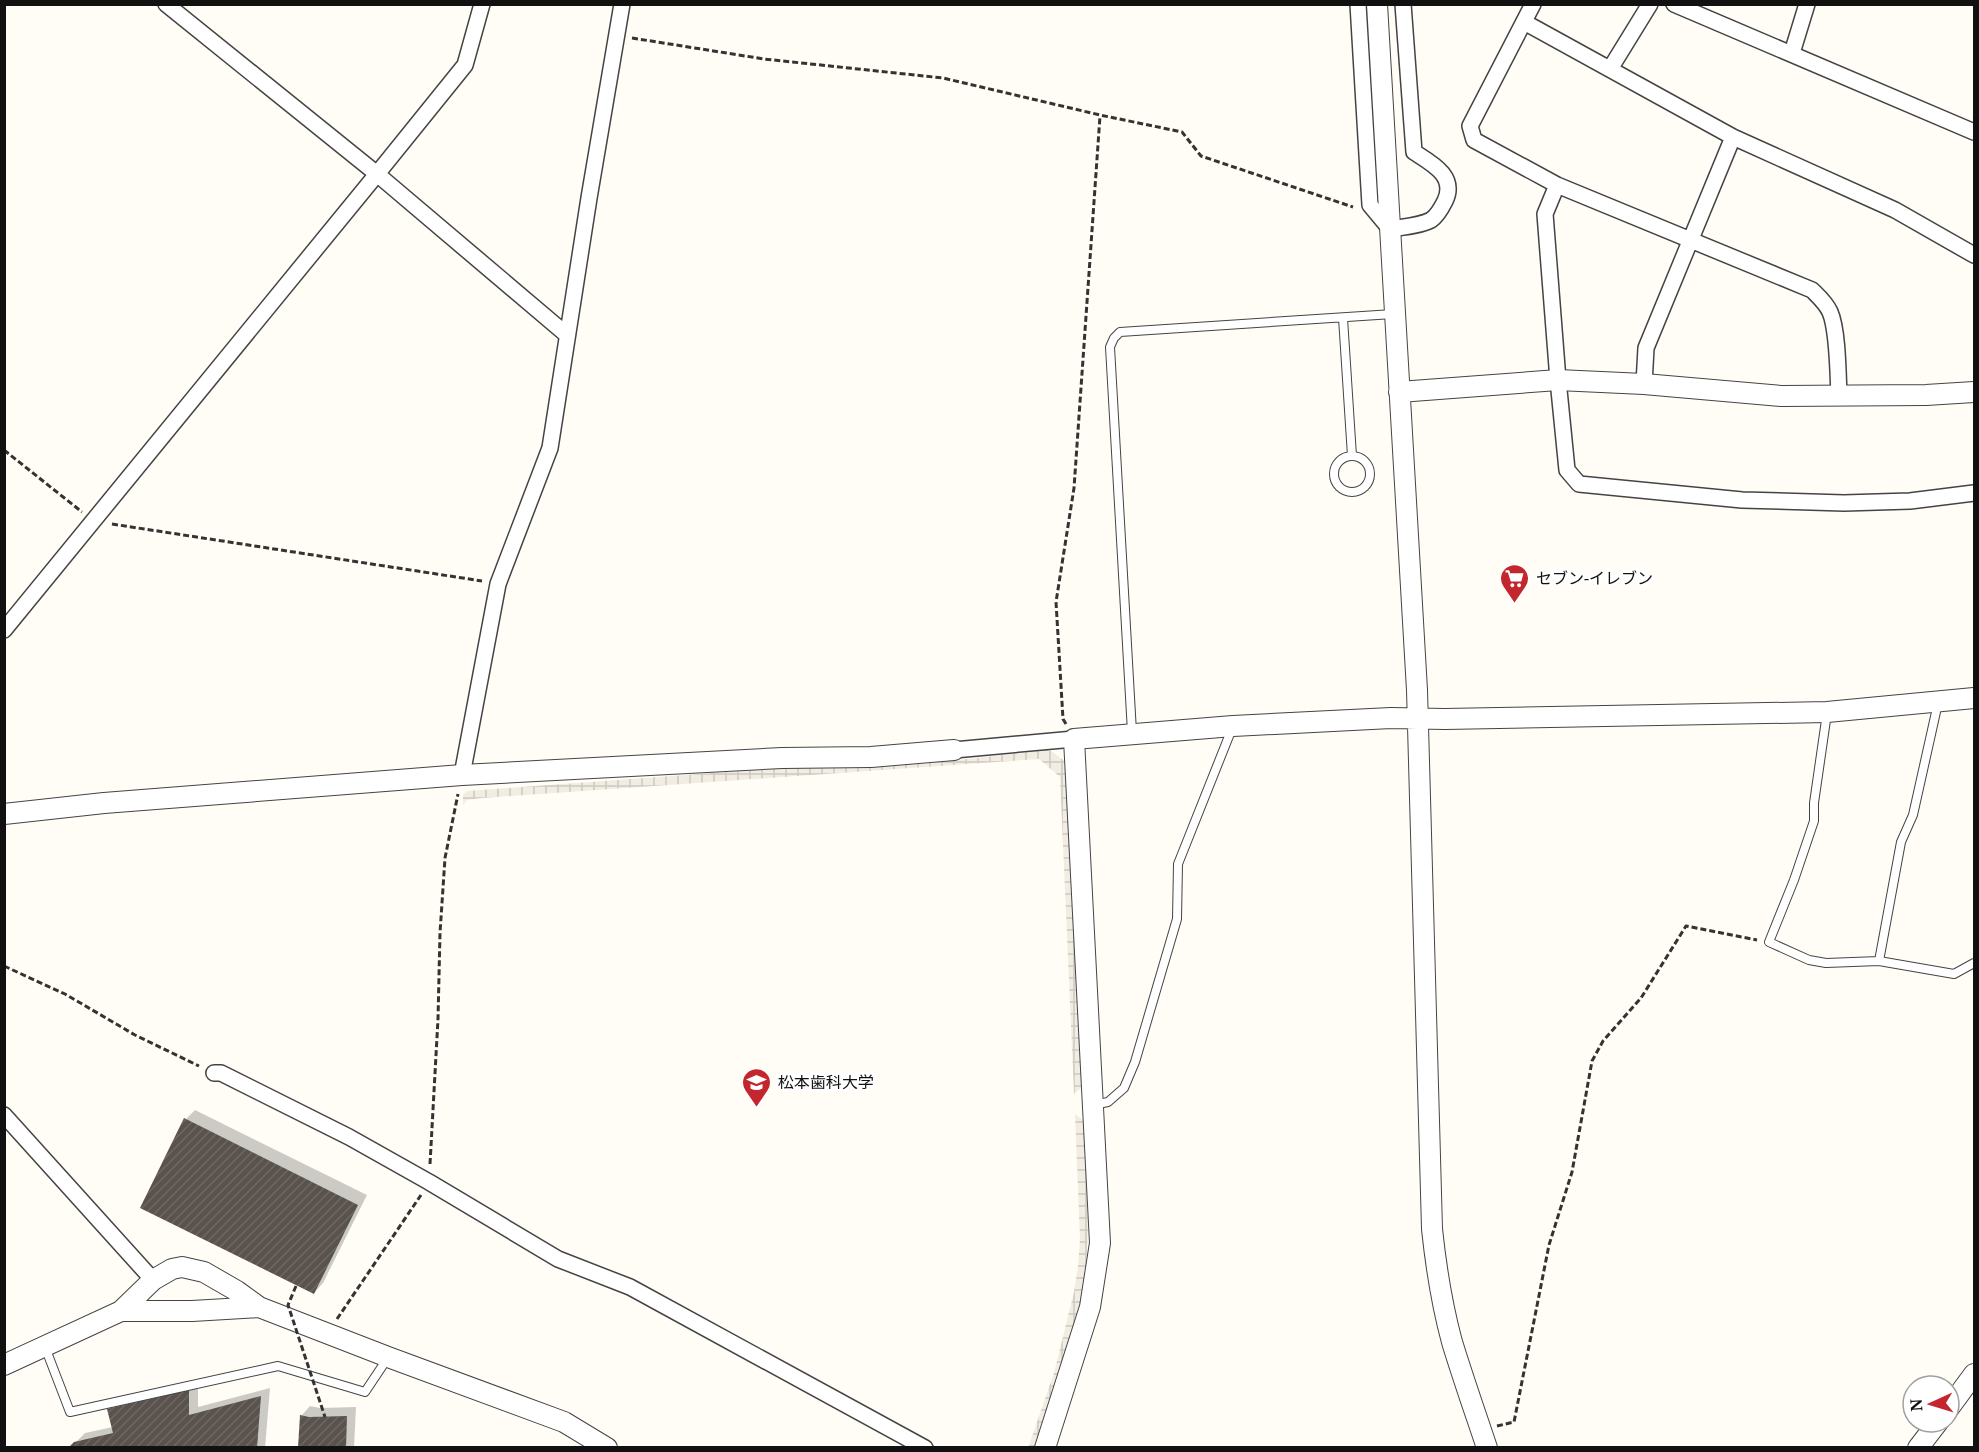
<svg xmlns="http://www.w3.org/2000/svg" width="1979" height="1452" font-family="'Noto Serif','Noto Sans JP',serif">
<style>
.plaza{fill:url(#plaza-grid)}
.shadow{fill:#0003}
.building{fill:url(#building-hatch)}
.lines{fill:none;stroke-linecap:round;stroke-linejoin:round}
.service-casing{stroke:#444;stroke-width:10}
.minor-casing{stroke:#444;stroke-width:18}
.tertiary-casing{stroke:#444;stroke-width:22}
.path{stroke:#333;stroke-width:3;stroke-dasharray:6 3;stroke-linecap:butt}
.service{stroke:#fff;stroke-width:8}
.minor{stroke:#fff;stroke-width:15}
.tertiary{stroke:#fff;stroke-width:20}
.path-bridge{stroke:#333;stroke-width:3;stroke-dasharray:6 3;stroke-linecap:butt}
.labels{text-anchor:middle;stroke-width:6;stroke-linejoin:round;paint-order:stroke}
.poi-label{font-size:16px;fill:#111;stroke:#fff;text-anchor:start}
</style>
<defs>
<pattern id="plaza-grid" width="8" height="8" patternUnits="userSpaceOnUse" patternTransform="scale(1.5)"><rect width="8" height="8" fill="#f1ede2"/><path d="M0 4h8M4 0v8" fill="none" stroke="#cecac1"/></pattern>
<pattern id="building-hatch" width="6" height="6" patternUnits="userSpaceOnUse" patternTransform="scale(1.5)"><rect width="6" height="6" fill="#5a524d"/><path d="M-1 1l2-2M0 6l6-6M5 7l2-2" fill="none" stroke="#6d6662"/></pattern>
</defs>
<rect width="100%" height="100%" fill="#fffdf5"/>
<path class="plaza" d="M1046 750 1051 751 1066 762 1083 1086 1074 1094 1060 777 1039 759 482 798 467 800 463 805V795L467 791 781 768 886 766 931 763Z
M1075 1114 1084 1121 1088 1227 1086 1273 1076 1321 1037 1447 1028 1448 1054 1373 1074 1292 1078 1266 1080 1239Z"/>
<path class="shadow" d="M195 1110 367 1195 323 1283 314 1293 186 1119Z
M198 1382V1407L270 1388 265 1448H70L85 1433 113 1427 109 1409 118 1400Z
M310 1406 320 1408 356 1407 354 1448H299L301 1416Z"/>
<path class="building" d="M184 1118 358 1205 314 1294 140 1208Z
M189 1390V1415L261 1396 257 1448H68L74 1442 113 1433 107 1409Z
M300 1415 309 1417 347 1416 346 1448H298Z"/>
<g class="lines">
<defs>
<path id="service" d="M1343 318 1352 456
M1334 474a18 18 0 1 1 36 0a18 18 0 1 1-36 0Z
M1827 713 1814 803V821L1794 880 1769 942 1809 960 1826 963 1879 961 1954 974 1974 963
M1132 732 1110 347 1114 338 1120 332 1393 314
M1879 961 1901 842 1913 815 1938 703
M1093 1105 1108 1102 1124 1088 1135 1062 1177 919 1178 864 1233 726
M45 1347 70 1412 278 1366 365 1392 387 1359"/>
<path id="minor" d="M166 4 377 174 567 335
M1358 4 1370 205 1390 229C1402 227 1420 226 1431 220 1437 216 1442 207 1445 201 1457 176 1431 163 1414 152L1403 4
M1533 4 1470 126 1474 140 1557 185 1812 290C1819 297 1826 303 1830 312 1838 330 1838 375 1839 397
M1674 4 1974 132
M1524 22 1733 137 1895 210 1974 255
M1792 53 1807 4
M1610 69 1650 4
M1557 185 1545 214 1558 380 1567 470 1579 484 1742 500 1844 503 1910 501 1974 493
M1644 384 1646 348 1733 137
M4 630 377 174 465 65 482 4
M954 750 1074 739
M462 775 498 584 550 448 589 198 622 4
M214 1073H221L349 1137 429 1182 558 1259 630 1287 925 1448
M4 1115 153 1280"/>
<path id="tertiary" d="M1377 4 1417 690 1432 1229C1436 1267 1442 1305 1452 1342 1463 1378 1475 1412 1487 1448
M1399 392 1558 380 1644 384 1781 396 1926 395 1974 392
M4 814 104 803 462 775 782 758 871 757 954 750
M121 1311H192L259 1307
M4 1365 121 1311 153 1280 172 1269 182 1267 204 1272 237 1291 259 1307 388 1357 564 1422 607 1448
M1949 1408 1974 1374
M1045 1448 1090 1307 1100 1243 1074 739 1233 726 1391 718 1445 719 1827 712 1974 698
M1918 1448 1938 1422"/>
</defs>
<use href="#service" class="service-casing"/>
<use href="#minor" class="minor-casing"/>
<use href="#tertiary" class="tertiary-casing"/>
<path class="path" d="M632 38 764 59 943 78 1100 115 1182 132 1201 156 1353 207
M4 450 82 512
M112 524 482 581
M1066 724 1063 719 1056 602 1074 488 1100 116
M4 966 65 994 135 1035 199 1066
M430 1164 438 1019 440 933 445 858 458 794
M337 1319 421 1195
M1497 1426 1514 1422 1549 1245 1572 1172 1592 1061 1603 1041 1641 998 1686 926 1757 940"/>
<use href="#service" class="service"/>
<use href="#minor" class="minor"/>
<use href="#tertiary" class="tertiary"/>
<path class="path-bridge" d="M296 1286 288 1305 325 1417"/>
</g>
<defs>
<symbol id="supermarket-pin" viewBox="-11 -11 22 30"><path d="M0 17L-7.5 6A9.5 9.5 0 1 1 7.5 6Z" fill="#c4262e" stroke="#fff"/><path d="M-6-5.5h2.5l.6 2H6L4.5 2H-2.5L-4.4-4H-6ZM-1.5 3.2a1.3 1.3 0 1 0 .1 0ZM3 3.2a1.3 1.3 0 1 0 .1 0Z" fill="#fff"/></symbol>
<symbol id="university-pin" viewBox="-11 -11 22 30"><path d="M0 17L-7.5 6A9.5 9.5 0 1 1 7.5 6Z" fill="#c4262e" stroke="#fff"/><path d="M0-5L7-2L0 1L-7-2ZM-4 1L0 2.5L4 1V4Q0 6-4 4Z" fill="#fff"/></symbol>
</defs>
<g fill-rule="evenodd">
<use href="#supermarket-pin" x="1498" y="562" width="33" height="45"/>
<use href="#university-pin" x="740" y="1066" width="33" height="45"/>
</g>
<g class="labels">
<g class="poi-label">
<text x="1536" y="584">セブン-イレブン</text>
<text x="778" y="1088">松本歯科大学</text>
</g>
</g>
<rect width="1979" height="1452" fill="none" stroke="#111111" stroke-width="12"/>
<g transform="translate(1931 1404) rotate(266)"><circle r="28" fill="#ffffff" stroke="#a0a0a0" stroke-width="1.5"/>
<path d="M0-4.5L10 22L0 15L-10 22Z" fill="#c4262e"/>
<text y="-9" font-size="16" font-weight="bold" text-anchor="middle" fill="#111111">N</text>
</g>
</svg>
